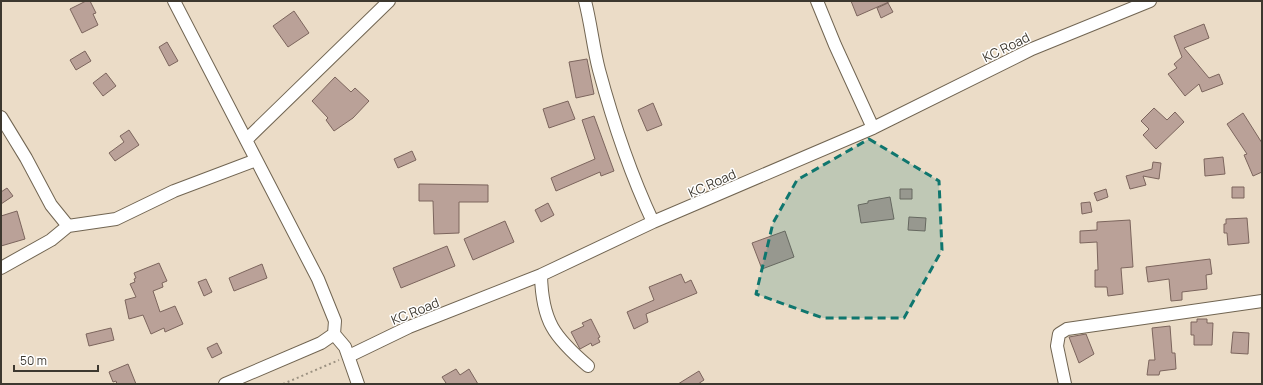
<svg xmlns="http://www.w3.org/2000/svg" width="1263" height="385" font-family="Manrope,sans-serif">
<style>
.building{fill:#baa198;stroke:#7c655d}
.lines{fill:none;stroke-linecap:round;stroke-linejoin:round}
.minor-casing{stroke:#716552;stroke-width:14}
.path{stroke:#9c9282;stroke-width:2;stroke-dasharray:2 3;stroke-linecap:butt}
.minor{stroke:#fff;stroke-width:12}
.marked{fill:#0f766e;fill-opacity:0.2;stroke:#0f766e;stroke-width:3;stroke-dasharray:8 5;stroke-linejoin:round}
.labels{text-anchor:middle;stroke-width:3;stroke-linejoin:round;paint-order:stroke}
.street-label{font-size:13px;fill:#3d382f;stroke:#fff}
</style>
<rect width="100%" height="100%" fill="#ebdcc7"/>
<path class="building" d="M86 1H90L96 13 93 14 98 25 82 33 70 9Z
M851 1H891L857 16Z
M888 3 893 12 881 18 877 8Z
M294 11 309 33 288 47 273 26Z
M1204 24 1209 38 1184 48 1209 78 1219 74 1223 84 1202 92 1199 84 1185 96 1168 74 1177 68 1174 64 1182 57 1174 36Z
M167 42 178 61 169 66 159 47Z
M85 51 91 61 76 70 70 60Z
M587 59 594 94 576 98 569 62Z
M106 73 116 86 103 96 93 83Z
M335 77 351 92 355 88 369 101 353 118 334 131 326 120 328 118 312 101Z
M568 101 575 119 549 128 543 109Z
M653 103 662 125 647 131 638 110Z
M1154 108 1167 120 1175 112 1184 122 1156 149 1143 135 1149 129 1141 121Z
M1243 113 1262 143V172L1253 176 1244 155 1247 154 1227 124Z
M594 116 614 171 601 176 600 172 556 191 551 178 595 159 582 120Z
M129 130 139 145 115 161 109 153 124 142 120 136Z
M412 151 416 160 398 168 394 159Z
M1223 157 1225 174 1205 176 1204 159Z
M1153 162 1161 163 1159 179 1143 176 1146 185 1130 189 1126 176 1152 169Z
M419 184 488 185V202H459V233L434 234 433 201H419Z
M1232 187H1244V198H1232Z
M7 188 13 196 1 204V192Z
M900 189H912V199H900Z
M1106 189 1108 197 1097 201 1094 193Z
M890 197 894 219 861 223 858 205 868 203V201Z
M1090 202 1092 212 1082 214 1081 203Z
M548 203 554 215 541 222 535 210Z
M17 211 25 239 1 246V216Z
M909 217 926 218 925 231 908 230Z
M1247 218 1249 243 1228 245 1227 233H1224V224H1226V219Z
M1130 220 1133 267 1121 268 1123 294 1108 296 1107 287H1095V270H1098L1097 242 1080 243V231L1097 230V222Z
M505 221 514 242 473 260 464 239Z
M785 231 794 257 762 269 752 243Z
M447 246 455 266 401 288 393 268Z
M1210 259 1212 274 1206 275 1207 289 1182 292V300L1171 301 1169 279 1148 282 1146 267Z
M159 263 167 281 162 283 163 287 153 291 160 312 175 306 183 324 165 332 164 328 151 334 143 315 129 319 125 300 136 297 130 284 135 282 134 279 136 278 134 273Z
M262 264 267 278 234 291 229 278Z
M681 274 685 283 691 280 697 293 646 314 648 322 634 329 627 312 654 300 649 287Z
M206 279 212 292 204 296 198 282Z
M591 319 600 337 598 338 600 342 592 346 591 343 580 349 571 332 584 326 582 323Z
M1197 319H1207V323H1213L1212 345H1194V335H1191V322H1197Z
M1170 326 1172 353H1175L1176 369 1160 371 1159 375H1147L1149 360H1155L1152 328Z
M111 328 114 340 89 346 86 334Z
M1233 332 1249 333 1248 354 1231 353Z
M1086 334 1094 354 1079 363 1069 337Z
M217 343 222 353 212 358 207 348Z
M128 364 136 384H117L116 381 113 382 109 372Z
M456 369 460 375 469 369 478 384H444L446 383 442 377Z
M699 371 704 380 698 384H678Z"/>
<g class="lines">
<defs>
<path id="minor" d="M174 1 318 279 335 321 334 334 321 343 225 384
M585 1C591 24 593 47 599 70 613 122 630 173 653 222
M817 1 835 45 873 128
M1 117 26 158 51 205 68 226
M246 140 389 1
M1 268 51 240 68 226 116 219 174 191 256 160
M541 275C542 321 554 337 588 366
M334 334 345 347 358 384
M349 356 409 327 541 275 653 222 873 128 1032 49 1150 1
M1065 384 1057 346 1059 334 1067 329 1262 301"/>
</defs>
<use href="#minor" class="minor-casing"/>
<path class="path" d="M283 384 339 360"/>
<use href="#minor" class="minor"/>
</g>
<path class="marked" d="M869 139 939 181 942 250 904 318H823L756 294 773 223 797 180Z"/>
<g class="labels">
<g class="street-label">
<text transform="translate(1006 47) rotate(-26)" y="5">KC Road</text>
<text transform="translate(712 183) rotate(-24)" y="5">KC Road</text>
<text transform="translate(415 311) rotate(-22)" y="5">KC Road</text>
</g>
</g>
<rect width="1263" height="385" fill="none" stroke="#3d382f" stroke-width="4"/>
<path d="M14 365v6h84v-6" fill="none" stroke="#3d382f" stroke-width="2"/>
<text x="20" y="365" font-size="12" fill="#3d382f" stroke="#ffffff" stroke-width="3" paint-order="stroke">50 m</text>
</svg>
